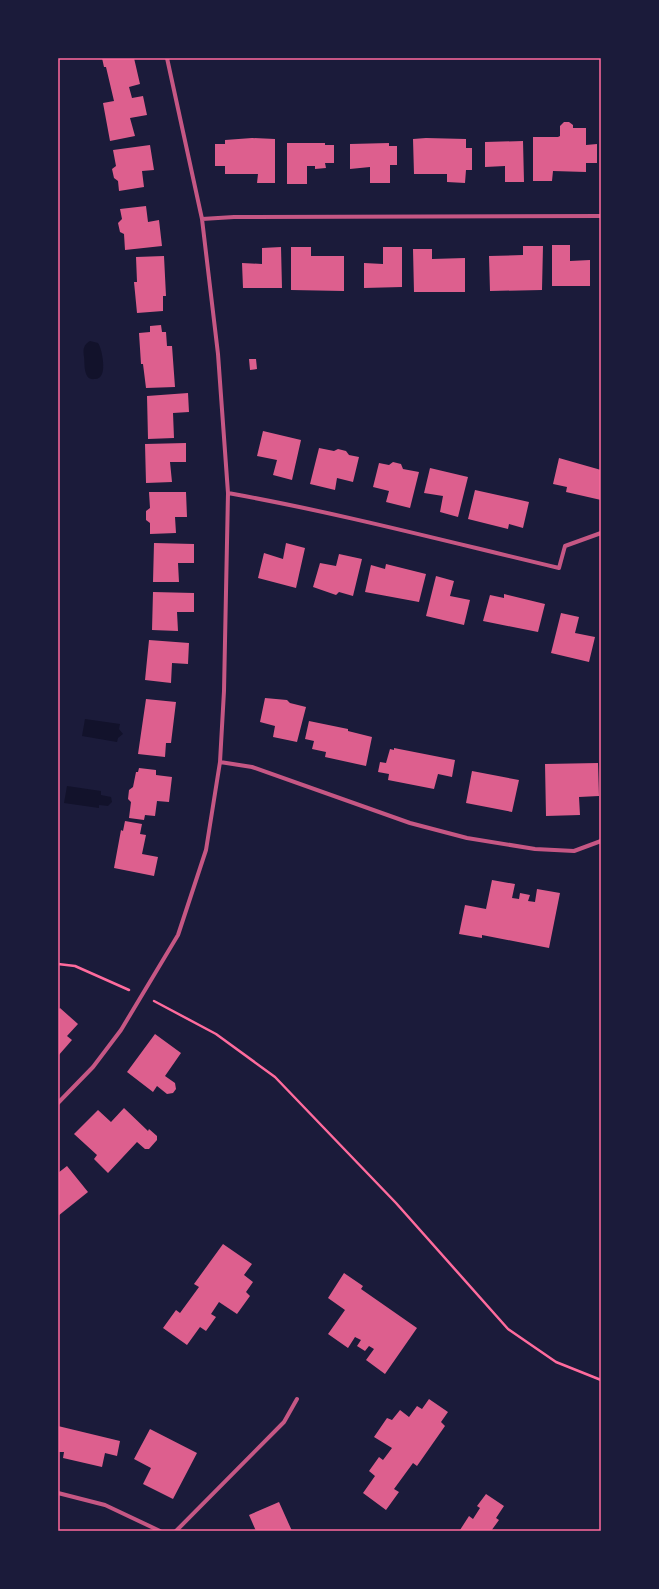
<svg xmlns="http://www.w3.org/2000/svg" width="659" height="1589" font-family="Poppins,sans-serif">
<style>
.water{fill:#12122b}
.building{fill:#dd5f8e}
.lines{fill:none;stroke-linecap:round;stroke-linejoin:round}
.path{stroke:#ff6b9d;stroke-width:2.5}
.minor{stroke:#c65784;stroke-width:4}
.neatline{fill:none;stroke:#ff6b9d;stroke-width:1.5}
</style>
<rect width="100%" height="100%" fill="#1b1b3a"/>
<path class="water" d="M90 341 98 343C102 349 105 366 102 374 101 377 98 379 95 379 83 381 85 364 84 357 83 350 83 345 90 341Z
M85 719 120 724 119 729 123 734 118 738 117 742 82 736Z
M67 786 101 791V795L111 797 112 802 108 806 99 805V808L64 803Z"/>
<path class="building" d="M102 58H134L140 84 129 87 132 98 143 96 147 115 130 118 135 136 110 141 103 103 114 101 106 67H104Z
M564 122H569L573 125V128H586V145L597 144V163H586V172L553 171 552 181H533V137H558L560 136V126Z
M252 138 275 139V183H257L258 174H225V166H215V144H225V140Z
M426 138 466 139V148H472V170H466L465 183 447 182V174H414L413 139Z
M523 141 524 182H505V166L485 167V142Z
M287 143H325V145H334V163H325L326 168 315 169V166H307V184H287Z
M389 143V146H397V165H390V183H370V167L350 169V144Z
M150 145 154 170 142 171 144 187 119 191 118 181 114 178 112 169 116 166 113 150Z
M146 206 148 222 159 220 162 246 125 250 124 234 120 232 118 223 122 219 120 209Z
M552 245H570V261L590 260V286H552Z
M523 246H543L542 290 490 291 489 256 523 255Z
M281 247 282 288H243L242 263 262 264V248Z
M291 247H311V256H344V291L291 290Z
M383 247H402V287L364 288V263L383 264Z
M413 249H432V259L465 258V292H414Z
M164 256 166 296H163V311L137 313 134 282H137L136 257Z
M161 325 162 332H166L167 346H172L175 387 146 388 143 364H141L139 333 150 332V326Z
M249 359H256L257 369 250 370Z
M188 393 189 412 173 413 174 438 148 439 147 396Z
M263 431 301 440 292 480 273 475 277 460 257 456Z
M186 443V462H170L172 482 146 483 145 444Z
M319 448 334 451 338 449 346 451 349 455 359 457 353 482 337 478 335 490 310 484Z
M559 458 601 470V500L566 492 567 487 553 484Z
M393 462 401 464 403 469 419 472 410 508 386 502 389 491 373 487 379 463 389 465Z
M430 468 468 477 458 517 440 512 443 496 424 493Z
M475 490 529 502 523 528 509 524 508 529 468 519Z
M149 492H186L187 517H175L176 533 150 534V523L146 520V511L150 508Z
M154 543 194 544V563H178L179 582H153Z
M286 543 305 548 296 588 258 578 264 553 283 559Z
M339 554 362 559 353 596 339 592 336 595 313 587 320 563 336 566Z
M386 564 426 574 419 602 365 592 371 565 385 569Z
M436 576 454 581 450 596 470 600 464 625 426 616Z
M153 592 194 593V612H177L178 631 152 630Z
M504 594 545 604 538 632 483 621 490 595 504 598Z
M561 613 579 617 575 633 595 637 589 662 551 653Z
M149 640 189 643 188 664 172 663 171 683 145 680Z
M265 698 287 700 290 703 306 707 297 742 273 737 275 726 260 722Z
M146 699 176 702 171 743H166L165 757 138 754Z
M309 721 348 729V731L372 737 366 766 325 757 326 752 312 749 314 741 305 739Z
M394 748 455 760 452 777 438 774 434 789 388 780 389 774 378 772 380 762 386 763 390 749 394 750Z
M598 763 599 796 579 797 580 815 546 816 545 764Z
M139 768 156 770V775L172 777 169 802 157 801 155 816 145 815 144 820 129 818 131 802 128 799 129 790 133 787 136 772H138Z
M472 771 519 780 512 812 466 803Z
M125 821 142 824 140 834 146 835 142 854 158 857 154 876 114 868 121 830 123 831Z
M492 880 515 884 512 898 519 899 520 893 530 895 528 901 535 902 537 889 560 893 549 948 482 935V938L459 934 465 905 486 909Z
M60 1008 78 1024 67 1036 72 1040 58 1056V1010Z
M155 1034 181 1053 165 1076 175 1083 176 1089 173 1093 167 1094 157 1086 153 1092 127 1072Z
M124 1108 148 1131 149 1129 157 1136V1140L149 1149H145L137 1142 108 1173 94 1159 97 1155 74 1134 98 1110 111 1122Z
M67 1166 88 1192 58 1216V1173Z
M223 1244 252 1264 244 1275 253 1282 246 1292 250 1296 237 1314 219 1302 211 1314 216 1317 206 1331 200 1327 187 1345 163 1328 176 1310 180 1313 199 1287 194 1284Z
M344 1273 363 1286 361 1289 417 1328 385 1374 366 1360 374 1349 369 1346 365 1351 357 1346 361 1340 355 1337 348 1348 328 1334 345 1310 328 1298Z
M429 1399 448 1412 441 1422 445 1426 417 1466 413 1463 394 1489 399 1492 386 1510 363 1493 375 1476 369 1471 379 1457 383 1460 392 1448 374 1437 387 1418 392 1420 400 1410 409 1417 417 1406 422 1409Z
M58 1426 120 1441 117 1456 105 1453 102 1467 63 1458 64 1452H58Z
M150 1429 197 1453 173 1499 143 1484 151 1468 134 1459Z
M486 1494 504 1506 496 1518 499 1520 491 1531 460 1530 469 1516 473 1519 480 1508 477 1506Z
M279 1502 292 1531H256L249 1515Z"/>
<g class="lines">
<path class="path" d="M58 964 75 966 129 990
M154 1001 216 1034 275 1077 396 1203 508 1329 556 1362 601 1380"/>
<path class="minor" d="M202 219 234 217 601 216
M228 493C339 513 449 542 559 568L565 546 601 533
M220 762 252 767 410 823 467 838 535 849 574 851 601 841
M58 1103 93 1067 121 1030 178 935 206 850 220 762 224 691 228 493 218 354 202 219 167 58
M58 1493 105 1505 160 1531
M176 1531 284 1422 297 1399"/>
</g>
<rect width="659" height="1589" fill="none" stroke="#1b1b3a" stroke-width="118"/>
<rect x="59" y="59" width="541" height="1471" class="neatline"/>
</svg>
